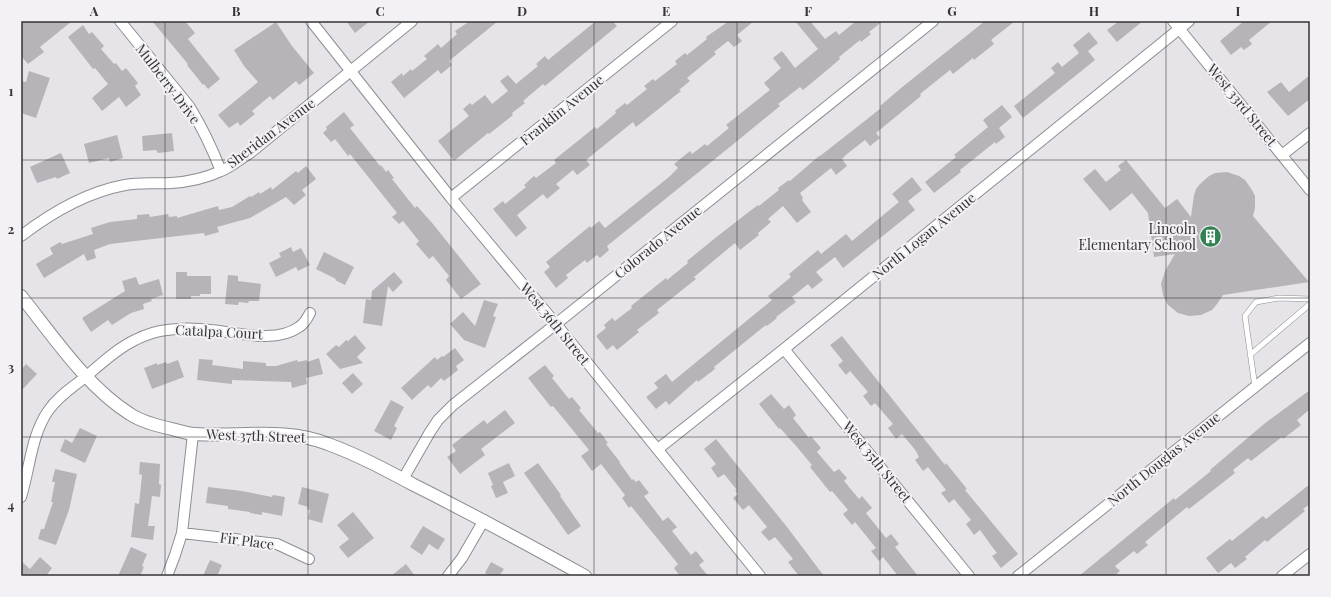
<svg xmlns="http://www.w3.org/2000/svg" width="1331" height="597" font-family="'Playfair Display',serif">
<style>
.building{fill:#b6b4b9}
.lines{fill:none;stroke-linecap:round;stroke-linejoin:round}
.service-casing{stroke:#8f8d92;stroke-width:6}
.minor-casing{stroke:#8f8d92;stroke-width:12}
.tertiary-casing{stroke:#8f8d92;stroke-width:14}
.service{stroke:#fff;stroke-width:5}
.minor{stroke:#fff;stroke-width:10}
.tertiary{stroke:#fff;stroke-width:12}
.grid{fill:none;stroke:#343335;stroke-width:1;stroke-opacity:0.55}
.labels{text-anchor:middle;stroke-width:4;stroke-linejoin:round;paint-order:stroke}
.street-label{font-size:14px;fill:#343335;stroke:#f3f1f6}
.poi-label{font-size:14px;fill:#343335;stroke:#f3f1f6;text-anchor:end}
.neatline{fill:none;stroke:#343335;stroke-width:1.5}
.grid-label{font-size:13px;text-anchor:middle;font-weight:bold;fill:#343335}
</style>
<rect width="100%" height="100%" fill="#e6e4e9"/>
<path class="building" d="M21 21H72L40 47 44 52 28 64 21 56Z
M152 21H185L195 33 188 39 220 79 208 89 204 84 203 85 187 65 188 64Z
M346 21H370L355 33Z
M470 21H498L449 61 452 65 441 74 438 70 404 98 391 82 402 73 403 76 411 69 412 71 427 59 424 56 438 44 441 48 457 34 455 31Z
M596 21H612L617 26 545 86 543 84 523 101 525 103 512 113 513 115 489 134 488 133 454 161 438 141 469 116 463 109 470 103 472 105 485 95 492 104 508 91 500 81 508 75 516 84 538 66 536 64 545 56 548 60Z
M729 21H754L737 35 742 41 734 47 728 41 714 52 716 54 687 78 690 81 679 90 681 91 636 127 633 122 586 160 590 165 577 175 573 170 556 184 560 188 547 199 543 194 517 215 527 228 516 237 493 209 503 201 505 204 526 187 524 185 534 176 536 178 556 163 554 160 584 136 595 127 597 129 616 113 615 111 625 103 627 105 647 89 644 86 653 79 655 81 677 64 675 61 685 53 687 55 707 39 706 37Z
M795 21H810L825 39 836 31 839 35 856 21H883L869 32 871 34 861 42 860 40 839 57 840 59 826 71 803 90 800 87 778 104 780 106 736 142 607 246 609 250 600 258 597 255 587 263 585 260 566 275 568 278 556 288 544 272 550 267 546 262 590 226 591 228 599 221 605 228 669 177 678 168 674 164 690 151 692 154 705 144 707 146 729 128 726 125 770 90 764 83 781 68 773 58 782 51 795 68 818 49Z
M985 21H1015L991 40 994 44 974 60 973 58 953 74 950 70 920 94 921 96 876 133 880 138 870 146 865 140 847 154 842 159 847 166 836 175 831 168 800 193 803 198 802 200 811 212 797 223 783 206 768 219 771 222 758 233 759 235 740 250 735 243 694 277 696 279 657 310 659 313 637 330 639 332 617 350 613 345 607 350 596 336 606 328 604 325 612 318 615 321 632 308 631 306 666 278 667 280 688 263 687 261 714 239 746 214 758 205 759 206 779 190 778 188 789 180 790 181 819 156H820L866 120 881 108 880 106 901 88Z
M1119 21H1143L1117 42 1107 30Z
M1244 21H1272L1249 40 1252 44 1244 50 1241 47 1231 55 1220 41Z
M276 22 292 46 314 73 299 85 296 81 273 100 270 96 252 111 255 114 240 126 238 122 229 128 218 115 258 82 244 66 234 50Z
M83 25 89 34 92 32 104 46 101 49 114 64 116 63 122 71 126 68 138 83 135 86 141 95 126 107 119 97 102 111 92 98 108 84 95 68 93 69 68 37Z
M1089 32 1098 43 1088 51 1095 60 1023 118 1014 106 1055 73 1051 68 1058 62 1062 67 1079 53 1073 45Z
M29 71 50 78 36 118 21 113V81L26 82Z
M1310 75V99L1288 116 1267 92 1281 82 1289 92Z
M1002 105 1012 117 999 128 1005 137 996 144 995 142 960 170 961 172 934 193 925 182 956 157 954 155 988 127 983 120Z
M344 112 354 125 350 128 380 166 381 165 386 172 388 170 394 178 392 179 415 208 417 206 433 224 481 284 461 299 446 280 449 276 433 256 429 259 416 244 419 241 403 221 399 224 392 217 397 213 350 154 348 156 335 139 331 142 323 133 327 129 326 127Z
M172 133 174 151 158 153 156 150 143 151 142 136Z
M117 135 123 158 110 162 109 158 89 163 84 144Z
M61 153 70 173 57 179 56 177 37 183 30 167Z
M1126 160 1165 208 1177 199 1191 217 1194 195 1196 189 1200 184 1209 176 1215 173 1227 172 1239 176 1245 180 1252 190 1255 196V208L1253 216 1309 282 1223 295 1217 304 1212 310 1201 315 1189 316 1178 313 1168 305 1163 295 1161 284 1165 271 1175 254 1154 257 1148 213 1132 193 1110 211 1083 179 1095 169 1106 182 1121 170 1118 166Z
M306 166 316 179 302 190 306 195 294 205 286 197 250 218 217 227 219 232 205 236 204 233 110 244 94 250 96 258 87 261 84 254 44 278 36 264 53 254 50 248 60 242 62 244 93 234 91 228 110 222 137 219V215L149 214 150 217 168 214 169 217 177 216V218L218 206 219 210 232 207 250 196 251 197 259 192 260 194 271 187 272 190 296 171 298 173Z
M912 177 922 190 908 201 915 210 843 268 835 257 816 272 823 280 812 289 808 284 792 297 796 302 776 317 777 318 767 326 766 325 714 367 715 369 698 382 697 380 669 405 666 401 656 409 646 397 658 388 654 383 666 374 672 382 772 300 768 296 791 277 789 274 818 250 821 254 846 234 852 241 899 202 892 194Z
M291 247 293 252 301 248 310 265 298 271 296 267 276 277 269 263 281 257 279 253Z
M324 252 354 267 345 285 335 280 336 279 316 269Z
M176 272H187V276H211V294H200V296H191V299H176Z
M394 272 403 282 393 292 388 286 382 326 363 323 366 299 371 300 372 291Z
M228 275 238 276V281L261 284 259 301H249L248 303 239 302 238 305 225 304Z
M136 277 139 285 159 279 163 295 151 299 152 301 143 304 144 309 131 313 112 325 108 320 91 332 82 318 125 291 122 281Z
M484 300 498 304 493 316 496 317 485 348 464 340 450 324 463 312 475 326Z
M355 335 366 348 357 357 363 363 340 369 326 354 336 345 339 347 346 340 348 341Z
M842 336 945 465 946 463 967 489 965 490 1018 554 1001 568 992 556 997 553 993 548 980 530 974 535 966 524 971 520 954 499 949 503 941 493 946 490 928 467 923 471 915 460 919 457 916 451 902 434 896 439 888 428 893 424 875 403 871 406 863 396 868 392 850 371 846 375 838 365 843 361 830 345Z
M455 348 464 360 456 366 458 370 444 381 441 378 431 388 428 385 412 400 401 388 435 357 437 360 442 356 443 357Z
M319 358 323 374 306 378 307 384 292 388 291 382 232 380V384L197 380 199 359 213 360 212 365 243 369V361L266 363V366H276L297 360 298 362 307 360V362Z
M178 360 184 377 152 389 144 368 157 363V365L166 362 167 364Z
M26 364 37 374 21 391V370Z
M545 365 554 376 552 378 569 399 572 397 581 408 579 410 598 433 600 432 608 443 606 444 620 462H619L632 480 633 479 636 482 639 480 649 493 644 496 663 521 668 517 677 527 672 531 691 555 696 551 704 561 699 565 708 576H680L674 568 678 564 631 506 629 508 622 498 625 495 601 464 592 471 581 456 589 450 553 406 551 407 528 378Z
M353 373 363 384 352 394 342 383Z
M1310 390V409L1297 420 1301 425 1283 439 1282 437 1251 461 1248 458 1233 470 1235 473 1221 484 1189 509 1187 507 1145 542 1148 545 1137 554 1134 551 1115 566 1120 571 1114 576H1079L1174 498 1175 500 1211 471 1210 470 1264 424Z
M771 394 784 409 789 405 796 415 793 418 809 438 811 436 821 448 817 452 834 472 839 469 847 478 844 481 859 499 862 496 872 508 866 513 886 538 891 534 899 544 895 547 918 576H898L883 557 879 561 871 551 876 548 855 522 852 525 843 514 848 510 832 491 830 492 810 467 812 465 797 447 780 428 779 429 759 404Z
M391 400 404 407 394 426 397 428 391 440 374 431Z
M505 410 515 423 481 449 485 455 460 474 447 457 456 451 452 445 484 420 487 424Z
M80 428 97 436 85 463 60 451 65 439 72 443Z
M716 439 787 527 824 576H799L788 562 793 559 775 537 769 541 761 532 767 527 749 505 743 510 733 498 738 494 735 490H737L724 474 718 478 711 468 716 464 704 449Z
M140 462 160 464 159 484 161 485 160 497 152 496 148 526H155L153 540 131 537 135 503 139 504 142 475 139 474Z
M509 463 515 476 503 482 508 493 496 498 491 486 493 485 488 473Z
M538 463 561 495 560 496 581 526 568 535 524 473Z
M55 469 77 474 69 510 56 545 38 539 41 529H44L53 502H51L55 482H52Z
M1310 484V504L1303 509 1305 511 1267 542 1265 540 1245 557 1247 559 1235 568 1231 563 1218 573 1206 558 1230 539 1232 541 1263 516 1266 519Z
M208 487 242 491 272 497 273 495 285 497 282 516 262 512V515L250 513V512L228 509V506L206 503Z
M302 487 329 494 322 523 308 519 310 510 307 509 308 507 298 504Z
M353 512 374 538 348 558 339 547 349 539 337 525Z
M423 526 445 539 438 550 429 544 422 555 410 547Z
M131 547 147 554 142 566 144 567 140 576H118Z
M40 557 52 568 46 576H21V561L30 569Z
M210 560 222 565 217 576H203Z
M491 562 504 569 499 576H491L485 573Z
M406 564 415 576H391Z"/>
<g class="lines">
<defs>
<path id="service" d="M1250 355 1310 304
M1255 387 1245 316 1256 302 1279 298 1310 299"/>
<path id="minor" d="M120 21 189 106C202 127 212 148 221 171
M311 21 451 198 556 324 760 576
M1173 21 1310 190
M1282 155 1310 133
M451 198 672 21
M21 236C51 213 87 192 125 185 140 182 155 184 171 183 187 182 206 178 221 171 231 167 240 159 250 153L412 21
M784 349 969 576
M658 449 784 349 1189 21
M403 479 430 432 438 420 453 405 556 324 933 21
M21 497C30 468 31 436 48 411 59 395 75 386 89 374 103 362 118 348 135 340 145 335 156 331 167 330 181 328 196 328 210 330 235 332 276 344 299 327 304 324 307 319 310 313
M182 533 277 544 309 559
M167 576 175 555 182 533 193 434
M448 576 462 558 484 520
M1018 576 1310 343
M1282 576 1310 554"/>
<path id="tertiary" d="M21 296C53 336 87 387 130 414 142 422 158 426 172 429 180 431 188 434 195 434 239 437 286 427 328 444 358 455 386 470 414 485 472 514 529 545 585 576"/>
</defs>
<use href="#service" class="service-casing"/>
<use href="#minor" class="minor-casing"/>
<use href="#tertiary" class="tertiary-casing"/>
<use href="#service" class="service"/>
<use href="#minor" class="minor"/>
<use href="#tertiary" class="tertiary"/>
</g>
<path class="grid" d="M165 21V576M308 21V576M451 21V576M594 21V576M737 21V576M880 21V576M1023 21V576M1166 21V576M21 160H1310M21 298H1310M21 437H1310"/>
<defs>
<symbol id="building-disc" viewBox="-11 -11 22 22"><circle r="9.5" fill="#318152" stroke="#f3f1f6"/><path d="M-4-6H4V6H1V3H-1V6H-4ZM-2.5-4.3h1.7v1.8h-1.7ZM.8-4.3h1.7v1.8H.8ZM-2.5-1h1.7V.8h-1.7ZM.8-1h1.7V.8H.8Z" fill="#fff"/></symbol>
</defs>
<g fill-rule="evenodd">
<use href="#building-disc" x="1198" y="224" width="25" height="25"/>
</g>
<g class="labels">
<g class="street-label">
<text transform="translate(168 84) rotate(53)" y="5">Mulberry Drive</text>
<text transform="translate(1242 105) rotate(51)" y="5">West 33rd Street</text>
<text transform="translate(562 110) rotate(-39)" y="5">Franklin Avenue</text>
<text transform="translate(271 133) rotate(-37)" y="5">Sheridan Avenue</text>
<text transform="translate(924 236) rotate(-39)" y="5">North Logan Avenue</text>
<text transform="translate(658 242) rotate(-39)" y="5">Colorado Avenue</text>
<text transform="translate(555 324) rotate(51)" y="5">West 36th Street</text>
<text transform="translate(219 332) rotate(3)" y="5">Catalpa Court</text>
<text transform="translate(256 436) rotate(2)" y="5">West 37th Street</text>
<text transform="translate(1164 459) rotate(-39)" y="5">North Douglas Avenue</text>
<text transform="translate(877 462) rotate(51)" y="5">West 35th Street</text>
<text transform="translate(247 541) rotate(8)" y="5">Fir Place</text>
</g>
<g class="poi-label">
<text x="1196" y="234">Lincoln<tspan x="1196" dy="16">Elementary School</tspan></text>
</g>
</g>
<rect width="1331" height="597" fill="none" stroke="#f3f1f6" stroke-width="44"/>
<rect x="22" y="22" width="1287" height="553" class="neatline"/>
<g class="grid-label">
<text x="94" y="16">A</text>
<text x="236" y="16">B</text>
<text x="380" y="16">C</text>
<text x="522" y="16">D</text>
<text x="666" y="16">E</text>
<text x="808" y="16">F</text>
<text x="952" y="16">G</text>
<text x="1094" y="16">H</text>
<text x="1238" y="16">I</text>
<text x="11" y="96">1</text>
<text x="11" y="234">2</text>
<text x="11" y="372">3</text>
<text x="11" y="510">4</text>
</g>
</svg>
